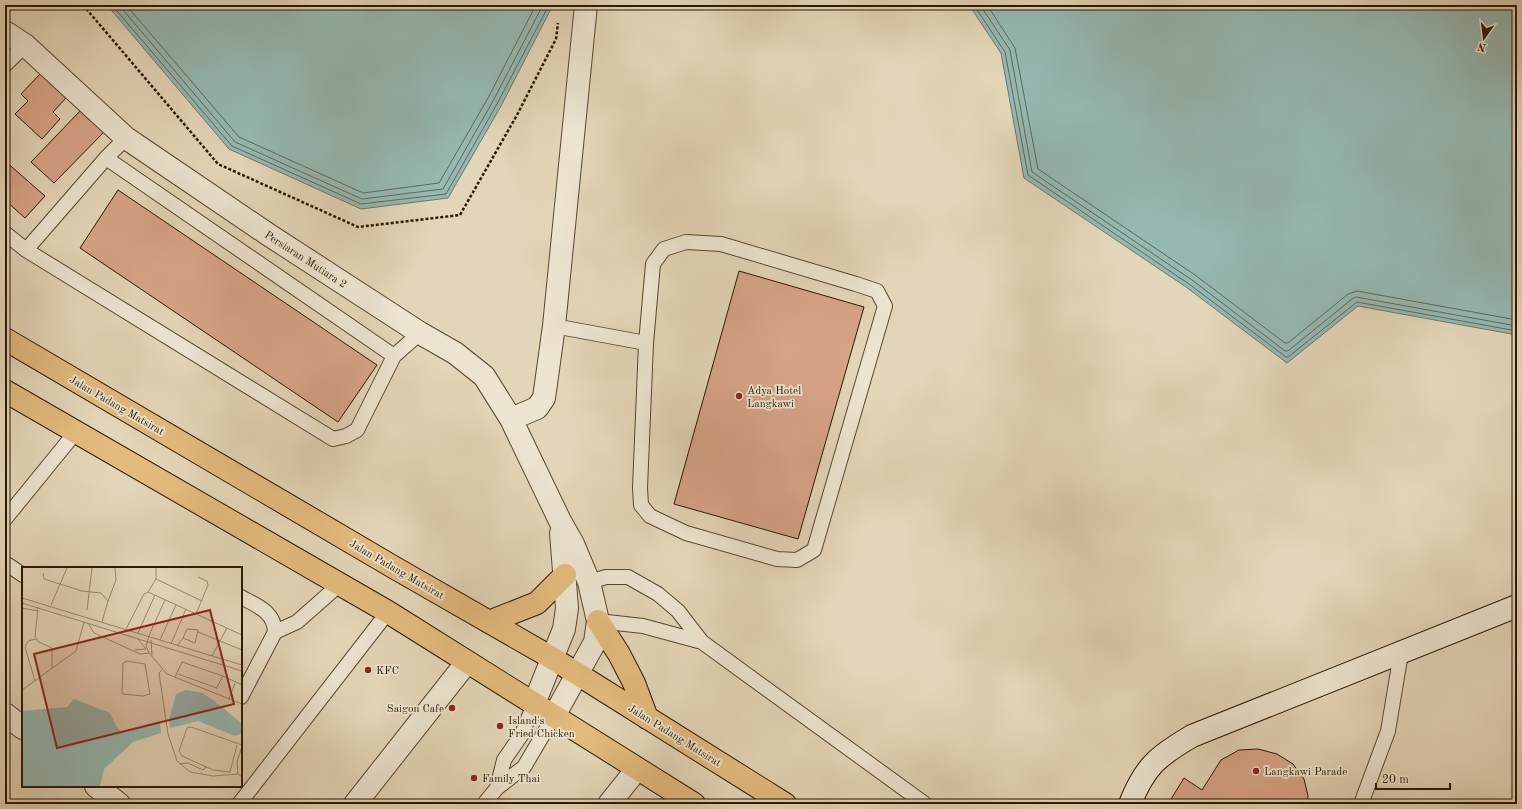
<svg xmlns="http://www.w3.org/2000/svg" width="1522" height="809" font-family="'Old Standard TT',serif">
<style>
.water{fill:#95b8b2;stroke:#6a786c}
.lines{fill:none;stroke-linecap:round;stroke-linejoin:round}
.shore{stroke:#5f685a;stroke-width:1}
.building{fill:#d7a387;stroke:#291802}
.lane-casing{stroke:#58472f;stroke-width:16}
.street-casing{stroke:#58472f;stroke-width:24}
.secondary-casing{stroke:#291802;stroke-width:24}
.primary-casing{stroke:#291802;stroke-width:24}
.path{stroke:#291802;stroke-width:2.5;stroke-dasharray:3 2;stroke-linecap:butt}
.lane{stroke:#ede4d0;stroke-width:14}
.street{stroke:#ede4d0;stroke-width:22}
.secondary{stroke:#ede4d0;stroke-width:22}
.primary{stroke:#e2ba7c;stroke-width:22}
.poi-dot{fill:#8f2418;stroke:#ede4d0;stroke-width:1.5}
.labels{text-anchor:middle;stroke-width:3.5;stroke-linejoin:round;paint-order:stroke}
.street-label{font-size:11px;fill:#291802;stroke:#ede4d0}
.poi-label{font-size:11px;fill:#291802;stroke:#ede4d0;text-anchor:start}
.inset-road{fill:none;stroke:#99896f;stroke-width:1}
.view{fill:#8f2418;fill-opacity:0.15;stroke:#8f2418;stroke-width:2}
.inset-edge{fill:none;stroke:#291802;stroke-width:2}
</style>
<rect width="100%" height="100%" fill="#e3d5b7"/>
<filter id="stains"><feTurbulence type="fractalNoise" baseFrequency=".005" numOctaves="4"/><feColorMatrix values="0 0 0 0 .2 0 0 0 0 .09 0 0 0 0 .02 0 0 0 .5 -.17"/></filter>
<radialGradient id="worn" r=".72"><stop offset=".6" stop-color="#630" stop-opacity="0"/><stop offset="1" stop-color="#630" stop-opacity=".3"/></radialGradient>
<path class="water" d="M107 5H553L501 106 448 198 361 209 229 149Z
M969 5H1517V335L1358 306 1287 363 1186 287 1024 178 1001 53Z"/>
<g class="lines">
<path class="shore" d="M112 5 232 146 361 204 446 194 497 104 549 5
M119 5 235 142 362 199 443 189 493 101 543 5
M126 5 239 137 363 193 439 183 488 98 536 5
M974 5 1005 52 1028 175 1189 284 1286 357H1288L1357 302 1517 331
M980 5 1010 50 1032 172 1192 280 1285 351H1288L1352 299 1356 297 1517 326
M987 5 1015 48 1038 169 1195 275 1285 343H1288L1348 294 1357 291 1517 320"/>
</g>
<path class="building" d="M40 74 66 98 53 112 60 119 42 139 15 114 28 101 21 94Z
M82 109 105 131 54 183 31 162Z
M5 161 45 196 25 218 5 200Z
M118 190 377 365 338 422 80 248Z
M739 271 864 307 798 539 674 504Z
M1258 749 1277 754 1293 764 1304 779 1308 796 1307 804H1168L1184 778 1202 790 1221 760 1239 750Z"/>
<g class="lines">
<defs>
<path id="lane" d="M5 65 25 45
M106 158 394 356
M5 233 26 250 333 439 346 436 357 430 394 356 420 333
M686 242 721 244 856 284 877 291 885 306 814 550 797 560 777 559 686 533 650 516 641 505 640 488 646 343 653 264 664 249Z
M26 250 106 158 126 138
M554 326 646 343
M5 519 75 433
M5 563 23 575
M589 582 606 577H628L658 594 678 611 702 642 925 804
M241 597C257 606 274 611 275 632L241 697
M598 621 643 626 702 642
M275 632 297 622 340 584
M497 788 504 760 522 734 534 704
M239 804 388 612
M484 804 497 788 524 767 554 716
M1361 804 1388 731 1401 653"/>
<path id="street" d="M5 32 25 45 126 138 269 235 420 333 455 353 484 376 511 419 560 521 573 544 589 582 598 621 595 642 554 716
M511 419 537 408 544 398 554 326 586 5
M534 704 564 629 567 608 561 533
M5 714 23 728
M96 786 119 804
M355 804 467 662
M609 804 637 769"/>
<path id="secondary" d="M1130 804C1145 766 1158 756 1192 736L1517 606"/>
<path id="primary" d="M5 339 395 568 552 658 785 804
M5 391 388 612 694 804
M598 621 619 654 634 683 647 718
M489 622 537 603 565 575"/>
</defs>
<use href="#lane" class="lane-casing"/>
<use href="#street" class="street-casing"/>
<use href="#secondary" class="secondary-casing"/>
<use href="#primary" class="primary-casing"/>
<path class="path" d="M83 5 218 164 358 227 460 215 517 115 556 39 558 23"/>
<use href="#lane" class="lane"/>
<use href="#street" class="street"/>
<use href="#secondary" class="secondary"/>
<use href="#primary" class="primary"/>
</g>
<g class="poi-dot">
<circle cx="739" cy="396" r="4"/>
<circle cx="368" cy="670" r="4"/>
<circle cx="452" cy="708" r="4"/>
<circle cx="500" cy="726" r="4"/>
<circle cx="1256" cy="771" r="4"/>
<circle cx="474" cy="778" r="4"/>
</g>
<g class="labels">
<g class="street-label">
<text transform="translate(306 259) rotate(33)" y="4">Persiaran Mutiara 2</text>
<text transform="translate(117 405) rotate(30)" y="4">Jalan Padang Matsirat</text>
<text transform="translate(397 569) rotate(30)" y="4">Jalan Padang Matsirat</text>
<text transform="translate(675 735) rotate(32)" y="4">Jalan Padang Matsirat</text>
</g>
<g class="poi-label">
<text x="747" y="394">Adya Hotel<tspan x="747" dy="13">Langkawi</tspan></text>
<text x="376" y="674">KFC</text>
<text x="444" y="712" text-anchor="end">Saigon Cafe</text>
<text x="508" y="724">Island's<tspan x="508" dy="13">Fried Chicken</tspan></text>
<text x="1264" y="775">Langkawi Parade</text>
<text x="482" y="782">Family Thai</text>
</g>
</g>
<g transform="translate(22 567)">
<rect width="220" height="220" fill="#e3d5b7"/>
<path d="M164 123 181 126 200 140 220 157V166L213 169 176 154 148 161 147 153 154 127ZM52 132 88 146 94 159 100 165 138 154 139 166 111 175 82 202 78 219H0V144L45 140Z" fill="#95b8b2"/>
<path class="inset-road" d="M21 6 22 12 60 24 79 26 86 34 80 55M134 12 180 34M126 25 134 12V1M0 31 220 98M143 33 128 66 124 79 127 86 145 107 220 137M86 34 94 13 93 1M0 36 220 104M29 38 45 1M16 40 13 70 17 75 30 81V102M0 41 16 44M65 43 70 1M174 47 186 18 185 14 176 10M66 56 72 66 118 87 127 86M104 62 122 27 126 25 220 68M176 65 220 83M116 66 133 28M116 72 124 82M129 73 130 88M138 73 154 38M149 77 164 42M155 79 161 71 173 76 176 63 165 62 161 71M112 83 124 82M190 89 205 61M105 94 123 97 128 127 121 129 100 127 101 96ZM140 103 137 106 146 167 155 194 168 205 191 209 216 207 220 210M156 107 195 121M153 110 160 95 201 109 220 118M13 114 3 80 6 74 14 72M194 122 201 109M0 123 54 84 62 55M207 132 213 116M215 178 208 205 191 203 160 189 157 184 165 161 169 160 220 178M157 197 166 196 181 203 184 200M216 207 215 194 220 180"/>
<path class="view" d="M188 43 212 137 35 181 12 87Z"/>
<rect width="220" height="220" class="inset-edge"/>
</g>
<rect width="1522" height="809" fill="none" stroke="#e3d5b7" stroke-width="20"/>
<rect x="6" y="6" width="1510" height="797" fill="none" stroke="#291802" stroke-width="2"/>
<rect x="10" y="10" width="1502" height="789" fill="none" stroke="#291802"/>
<g transform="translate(1484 38) rotate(194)" stroke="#ede4d0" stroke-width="3" paint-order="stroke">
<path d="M0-3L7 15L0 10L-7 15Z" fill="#291802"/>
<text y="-6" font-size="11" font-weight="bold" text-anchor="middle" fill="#291802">N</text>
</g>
<path d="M1376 783v6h74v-6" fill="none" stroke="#291802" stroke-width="2"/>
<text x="1382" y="783" font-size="12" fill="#291802" stroke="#ede4d0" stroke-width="3" paint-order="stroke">20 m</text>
<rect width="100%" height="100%" filter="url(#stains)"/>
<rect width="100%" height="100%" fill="url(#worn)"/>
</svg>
